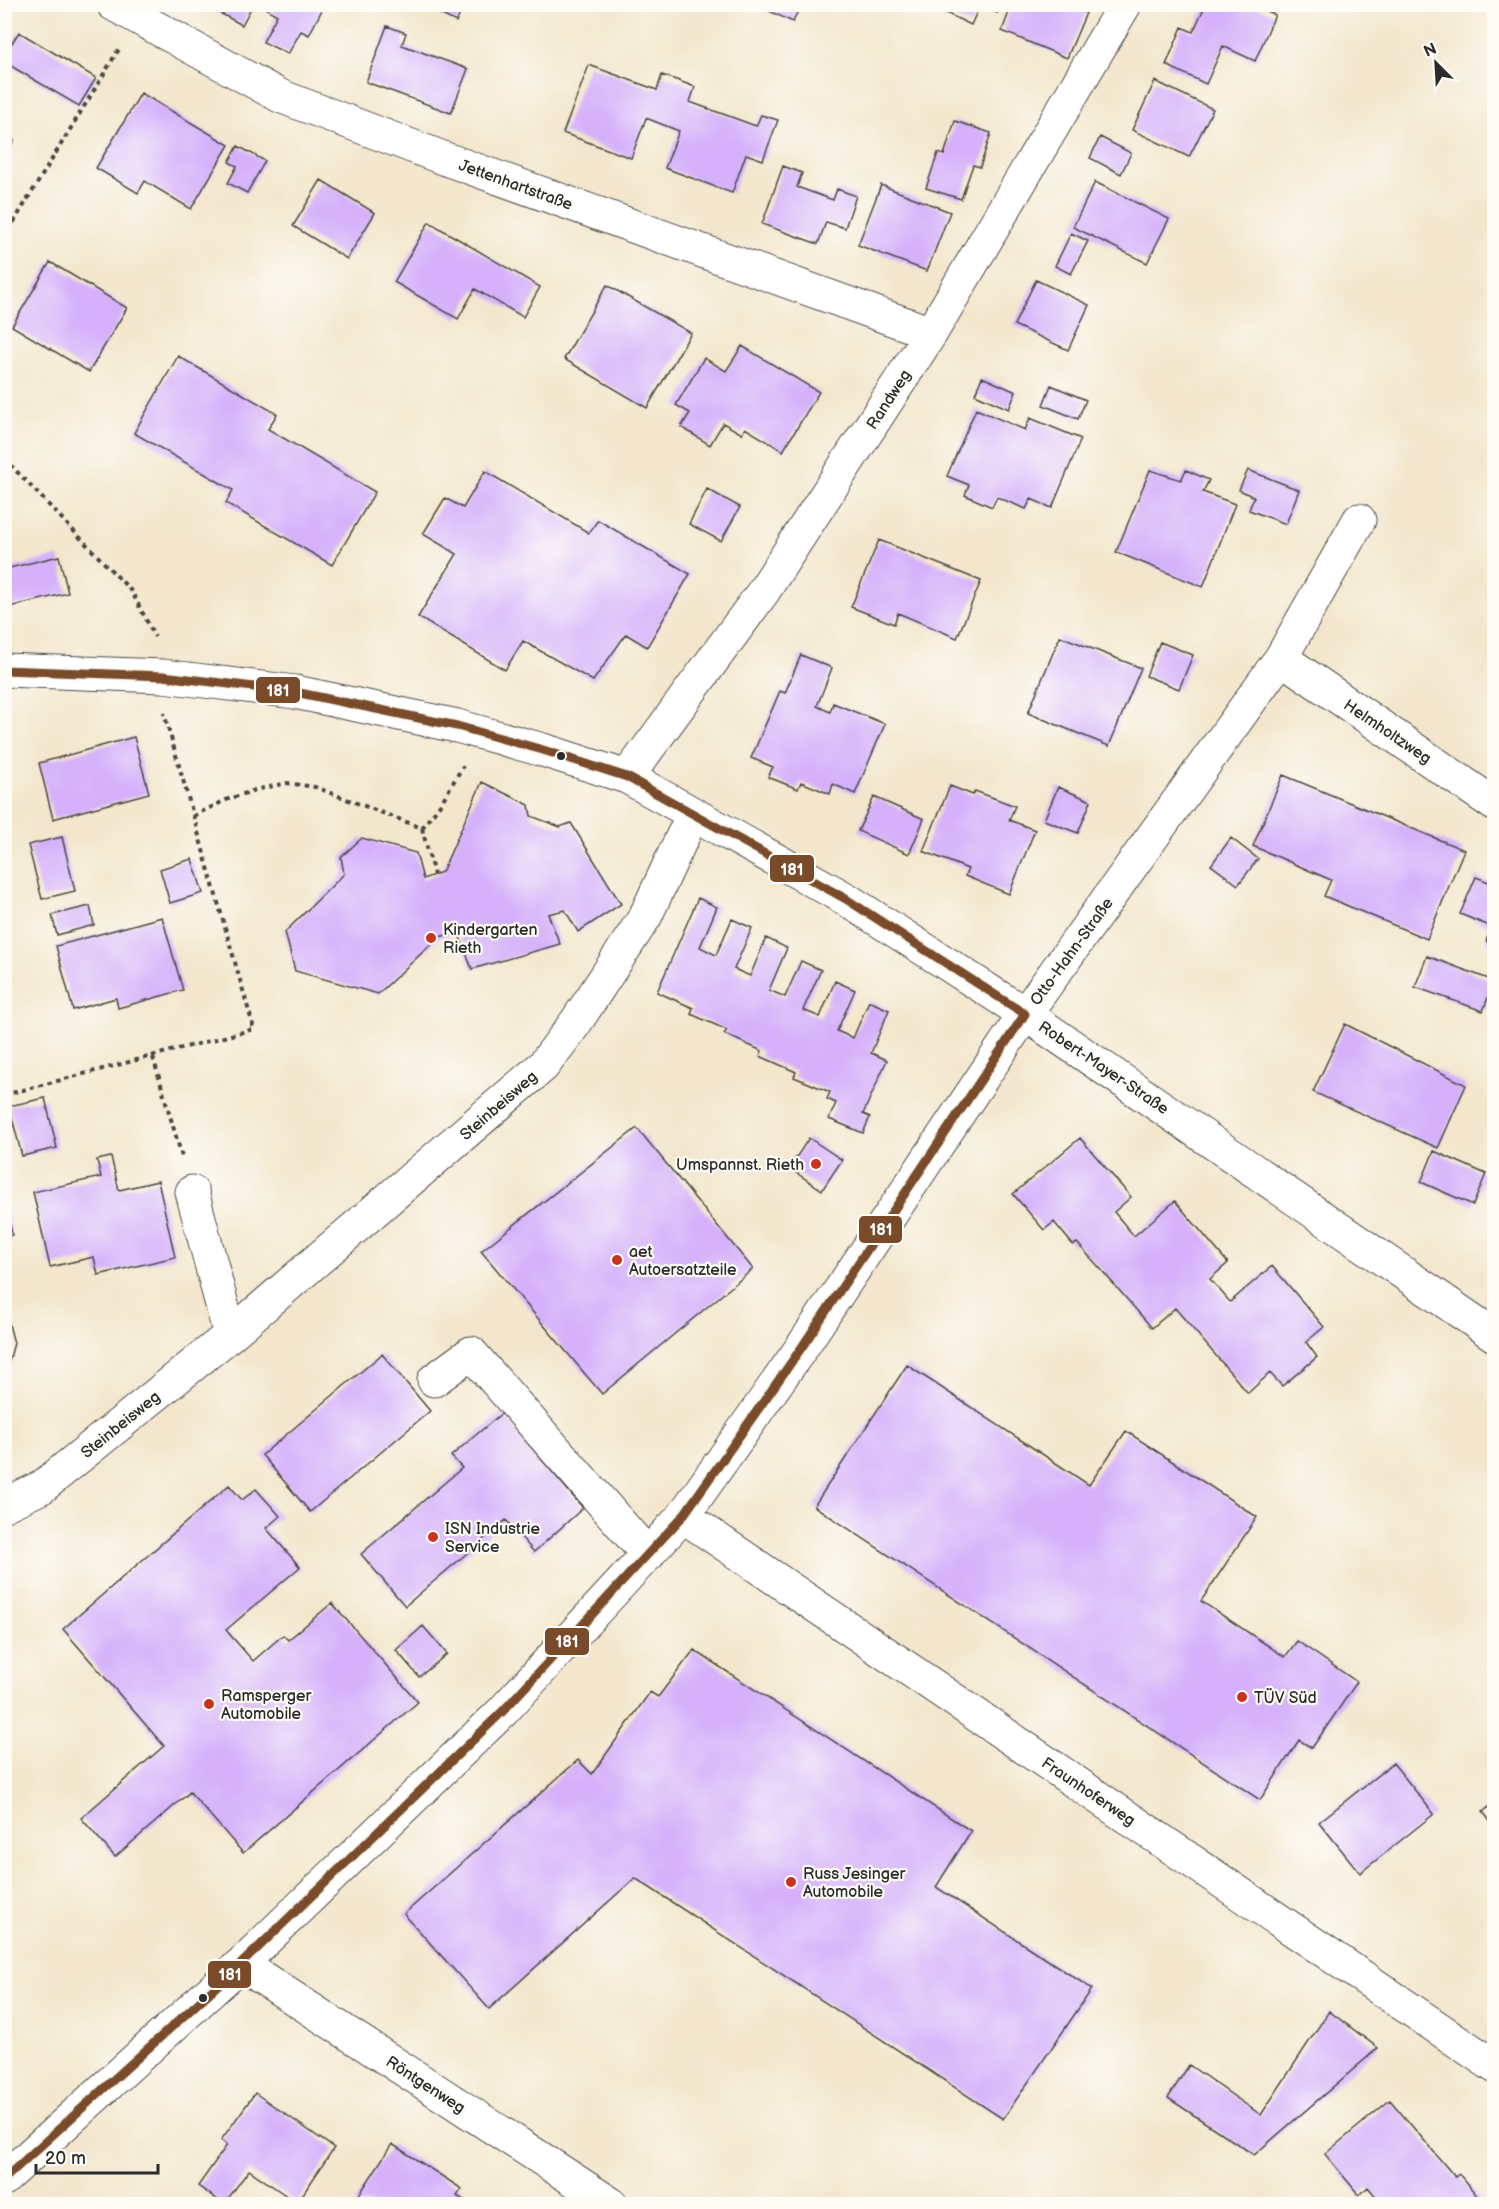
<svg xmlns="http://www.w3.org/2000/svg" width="1499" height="2209" font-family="'Balsamiq Sans',sans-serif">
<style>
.building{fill:#d4b1fa}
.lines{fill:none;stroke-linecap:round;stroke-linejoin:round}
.minor-casing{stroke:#494743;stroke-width:35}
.path{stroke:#494743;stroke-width:4;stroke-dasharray:4.5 4.5;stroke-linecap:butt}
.minor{stroke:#fff;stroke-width:33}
.bus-1-casing{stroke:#fdfcf7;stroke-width:14}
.bus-1{stroke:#7a4b2a;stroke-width:9}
.bus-dot{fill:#2b2b2b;stroke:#fdfcf7;stroke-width:2}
.poi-dot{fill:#c8321e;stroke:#fdfcf7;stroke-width:2}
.labels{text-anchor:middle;stroke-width:4.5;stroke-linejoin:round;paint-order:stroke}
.street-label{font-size:16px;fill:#2b2b2b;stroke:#fdfcf7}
.poi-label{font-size:16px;fill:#2b2b2b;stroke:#fdfcf7;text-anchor:start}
.line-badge{stroke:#fdfcf7;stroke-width:2}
.badge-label{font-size:16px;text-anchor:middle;font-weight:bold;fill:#fff}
</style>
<rect width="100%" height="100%" fill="#fdfcf7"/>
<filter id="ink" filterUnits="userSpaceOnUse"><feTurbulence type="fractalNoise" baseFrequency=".0167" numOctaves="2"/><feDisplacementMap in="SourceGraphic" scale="12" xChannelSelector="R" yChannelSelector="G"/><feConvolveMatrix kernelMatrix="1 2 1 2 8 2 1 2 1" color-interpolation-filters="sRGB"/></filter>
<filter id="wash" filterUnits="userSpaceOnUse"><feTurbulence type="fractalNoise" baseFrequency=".008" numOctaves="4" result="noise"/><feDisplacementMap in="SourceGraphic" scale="24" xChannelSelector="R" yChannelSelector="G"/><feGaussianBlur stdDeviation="1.35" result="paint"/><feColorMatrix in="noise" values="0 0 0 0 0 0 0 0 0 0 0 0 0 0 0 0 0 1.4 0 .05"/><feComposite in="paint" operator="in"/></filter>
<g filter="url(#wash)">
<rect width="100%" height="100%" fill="#f3e6cc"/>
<g id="blocks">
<path class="building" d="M203 4H253L242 25Z
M258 4H325L309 35 301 31 288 54 263 42 277 15Z
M427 4H465L456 22 426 7Z
M754 4H801L793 22Z
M927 4H1001L997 13 980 5 971 25Z
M1012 4H1064L1086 13 1067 58 1002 31Z
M1206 4H1251L1275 15 1255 61 1223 46 1206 84 1166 65 1182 27 1193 32Z
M387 26 406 33 402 45 468 69 451 113 366 82Z
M19 32 96 78 79 106 4 62V55Z
M589 65 657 90 662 75 679 81 695 87 690 102 756 126 761 115 778 120 763 160 746 154 732 193 665 168 679 131 646 118 631 158 563 133Z
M1155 81 1213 109 1189 157 1132 130Z
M141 93 229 145 191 209 145 181 138 193 96 168Z
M955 121 991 133 980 167 973 165 961 199 926 188 938 153 944 155Z
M4 136 14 141 4 158Z
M1100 137 1131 153 1121 174 1090 158Z
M238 146 265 161 247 193 228 183 237 166 229 162Z
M783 166 802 173 797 187 833 200 837 189 856 196 845 228 826 222 818 244 762 224Z
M321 180 375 213 347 259 293 226Z
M1095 182 1169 219 1147 263 1073 227Z
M881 185 950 212 927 271 858 245Z
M429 222 540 287 523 317 475 289 458 319 394 282Z
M1071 233 1088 241 1071 274 1055 266Z
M50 262 127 308 89 372 12 326Z
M1036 280 1089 305 1068 350 1014 325Z
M607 285 691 333 647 408 564 359Z
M742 346 819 392 783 451 745 428 742 434 723 423 710 445 681 427 690 413 676 405 704 358 726 371Z
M178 356 277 414 268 429 375 492 332 565 226 503 233 490 134 433Z
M982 377 1016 392 1009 409 975 394Z
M1051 385 1086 400 1078 419 1043 405Z
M976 409 1025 430 1030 418 1081 439 1052 508 1031 499 1026 509 997 497 992 507 965 495 969 485 947 476Z
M1150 470 1181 480 1186 470 1209 480 1203 492 1235 504 1203 587 1116 552Z
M1248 470 1299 490 1286 524 1249 510 1254 497 1239 490Z
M485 471 589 533 598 520 690 574 647 647 626 634 593 681 523 641 505 670 418 617 457 554 423 534 445 498 463 508Z
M707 489 740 507 721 541 689 524Z
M879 540 981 581 957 638 898 613 894 624 851 607Z
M59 556 68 593 5 608V569Z
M1060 636 1141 668 1109 746 1028 713Z
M1160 642 1193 655 1179 689 1146 676Z
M801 655 832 668 817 706 830 712 833 703 885 724 855 794 833 784 830 794 801 782 798 789 768 777 773 767 751 758 780 691 785 693Z
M134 737 149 793 53 819 39 763Z
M1283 775 1464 850 1427 939 1324 896 1331 880 1253 846Z
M482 782 529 805 531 816 560 827 571 823 621 904 578 932 565 910 548 914 560 944 472 969 458 932 439 937 378 994 295 971 285 932 344 874 341 857 362 838 416 853 423 879 442 872Z
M950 786 973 795 975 791 1015 806 1009 820 1035 830 1009 894 965 876 968 869 923 851Z
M1058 787 1091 801 1078 833 1044 820Z
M874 797 924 819 909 854 858 831Z
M62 837 75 891 42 899 28 845Z
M1231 838 1258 859 1238 885 1211 865Z
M192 859 203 893 170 903 160 869Z
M1476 877 1494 884V945L1486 941 1492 927 1460 914Z
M698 898 717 907 700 947 716 955 732 919 752 928 734 969 750 976 766 938 787 948 769 990 785 997 801 961 821 970 803 1010 820 1017 835 981 855 990 837 1031 853 1038 869 1001 889 1010 871 1053 887 1060 863 1114 870 1117 863 1133 829 1119 836 1103 827 1099 830 1092 794 1077 796 1072 760 1056 762 1051 724 1034 727 1030 691 1014 693 1008 657 992Z
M90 906 94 925 57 935 52 915Z
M162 917 183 990 118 1008 116 998 73 1010 56 946Z
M1427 956 1494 981 1483 1011 1415 987Z
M1345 1024 1466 1085 1438 1148 1313 1092Z
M45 1098 57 1148 22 1156 9 1106Z
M637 1128 753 1269 602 1394 481 1251Z
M809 1138 842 1160 822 1190 789 1168Z
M1080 1138 1131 1197 1114 1212 1134 1236 1175 1201 1228 1263 1210 1279 1230 1302 1272 1266 1324 1327 1306 1342 1317 1357 1282 1386 1270 1373 1248 1393 1175 1308 1152 1328 1098 1266 1077 1243 1073 1245 1054 1222 1044 1230 1013 1194Z
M1434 1151 1486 1174 1473 1205 1421 1182Z
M111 1157 119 1190 158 1181 175 1257 98 1275 94 1257 50 1267 33 1192 101 1177 97 1160Z
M6 1202 12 1235 4 1237V1203Z
M4 1306 14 1343 9 1362 4 1361Z
M382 1354 430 1411 310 1512 262 1455Z
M907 1365 1089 1485 1126 1431 1257 1517 1201 1601 1285 1657 1297 1641 1357 1682 1312 1748 1299 1740 1260 1800 814 1506Z
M502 1413 583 1508 534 1552 506 1520 405 1606 361 1554 462 1468 451 1456Z
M229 1485 242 1500 256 1489 280 1516 266 1528 300 1567 226 1630 253 1661 283 1635 288 1640 332 1603 418 1702 243 1853 190 1792 115 1857 81 1818 164 1746 63 1629Z
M423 1626 447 1654 419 1677 396 1650Z
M694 1650 971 1831 936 1887 1092 1989 1003 2119 635 1878 489 2009 404 1914 578 1760 592 1774 650 1692 658 1697Z
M1393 1763 1434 1814 1360 1873 1319 1822Z
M1494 1802V1826L1483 1812Z
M1329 2011 1378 2048 1254 2155 1168 2098 1189 2065 1261 2115Z
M255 2093 334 2148 297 2203 249 2170 224 2204 198 2186 227 2145 221 2140Z
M1390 2100 1455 2177 1459 2174 1484 2204H1382L1368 2187 1359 2195 1325 2154Z
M392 2144 462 2189 457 2196 470 2204H353Z"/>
</g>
</g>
<g filter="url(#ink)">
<use href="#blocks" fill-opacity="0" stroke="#494743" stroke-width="1.5"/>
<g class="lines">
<defs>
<path id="minor" d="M113 4 280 96 443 158 931 333
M1281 658 1494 804
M4 670 163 676 295 692 457 726 543 750 627 777 846 899 1025 1014 1494 1335
M627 777 763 592 931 333 1125 4
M192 1192 230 1335
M434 1380 471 1353 648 1555
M4 1505 42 1487 230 1335 543 1066 576 1022 645 917 693 814
M683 1516 1494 2066
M241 1964 611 2204
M4 2179 241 1964 503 1711 683 1516 802 1347 1025 1014 1281 658 1359 520"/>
</defs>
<use href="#minor" class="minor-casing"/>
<path class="path" d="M4 238 119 49
M4 458 132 592 155 637
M193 816 226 800 255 790 287 783 315 787 422 828 434 875
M422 828 441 803 463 766
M153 1057 182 1157
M4 1095 254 1029 164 713"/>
<use href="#minor" class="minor"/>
<defs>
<path id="bus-1" d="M4 670 163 676 295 692 457 726 543 750 627 777 846 899 1025 1014
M4 2179 241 1964 503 1711 683 1516 802 1347 1025 1014"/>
</defs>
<use href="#bus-1" class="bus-1-casing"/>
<use href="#bus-1" class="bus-1"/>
</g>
</g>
<g class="bus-dot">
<circle cx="561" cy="756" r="5"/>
<circle cx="203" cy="1998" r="5"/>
</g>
<g class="poi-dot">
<circle cx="431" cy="938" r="6"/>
<circle cx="816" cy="1164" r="6"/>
<circle cx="617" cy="1260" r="6"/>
<circle cx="433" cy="1537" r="6"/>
<circle cx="1242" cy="1697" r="6"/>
<circle cx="209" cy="1704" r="6"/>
<circle cx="791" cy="1882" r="6"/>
</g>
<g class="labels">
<g class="street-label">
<text transform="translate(516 184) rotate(20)" y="6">Jettenhartstraße</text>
<text transform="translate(888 399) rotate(-57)" y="6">Randweg</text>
<text transform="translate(1388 731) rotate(34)" y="6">Helmholtzweg</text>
<text transform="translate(1071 951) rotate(-54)" y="6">Otto-Hahn-Straße</text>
<text transform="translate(1104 1067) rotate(34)" y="6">Robert-Mayer-Straße</text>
<text transform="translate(498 1105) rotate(-41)" y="6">Steinbeisweg</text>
<text transform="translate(120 1424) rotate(-39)" y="6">Steinbeisweg</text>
<text transform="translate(1089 1791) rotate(34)" y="6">Fraunhoferweg</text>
<text transform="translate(426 2084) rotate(33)" y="6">Röntgenweg</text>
</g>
<g class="poi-label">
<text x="443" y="935">Kindergarten<tspan x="443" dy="18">Rieth</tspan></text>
<text x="804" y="1170" text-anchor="end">Umspannst. Rieth</text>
<text x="629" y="1257">aet<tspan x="629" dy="18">Autoersatzteile</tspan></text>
<text x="445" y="1534">ISN Industrie<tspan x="445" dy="18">Service</tspan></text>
<text x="221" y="1701">Ramsperger<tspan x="221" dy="18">Automobile</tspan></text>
<text x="1254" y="1703">TÜV Süd</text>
<text x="803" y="1879">Russ Jesinger<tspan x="803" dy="18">Automobile</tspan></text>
</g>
</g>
<g class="line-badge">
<rect x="255" y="676" width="46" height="28" rx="6" fill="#7a4b2a"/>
<rect x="769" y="854" width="46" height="29" rx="6" fill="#7a4b2a"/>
<rect x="858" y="1215" width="45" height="29" rx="6" fill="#7a4b2a"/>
<rect x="544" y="1627" width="46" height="29" rx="6" fill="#7a4b2a"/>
<rect x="207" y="1960" width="45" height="29" rx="6" fill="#7a4b2a"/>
</g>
<g class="badge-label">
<text x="278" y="696">181</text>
<text x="792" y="875">181</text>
<text x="881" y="1235">181</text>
<text x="567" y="1647">181</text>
<text x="230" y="1980">181</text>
</g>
<rect width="1499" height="2209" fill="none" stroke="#fdfcf7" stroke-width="24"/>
<g transform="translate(1436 63) rotate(336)" stroke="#fdfcf7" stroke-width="4.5" paint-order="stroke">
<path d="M0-4.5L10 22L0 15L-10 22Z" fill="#2b2b2b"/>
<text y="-9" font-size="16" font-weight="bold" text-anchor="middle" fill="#2b2b2b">N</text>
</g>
<path d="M36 2164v9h122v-9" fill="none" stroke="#2b2b2b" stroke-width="3"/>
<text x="45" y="2164" font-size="18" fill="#2b2b2b" stroke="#fdfcf7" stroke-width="4.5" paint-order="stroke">20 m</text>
</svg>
